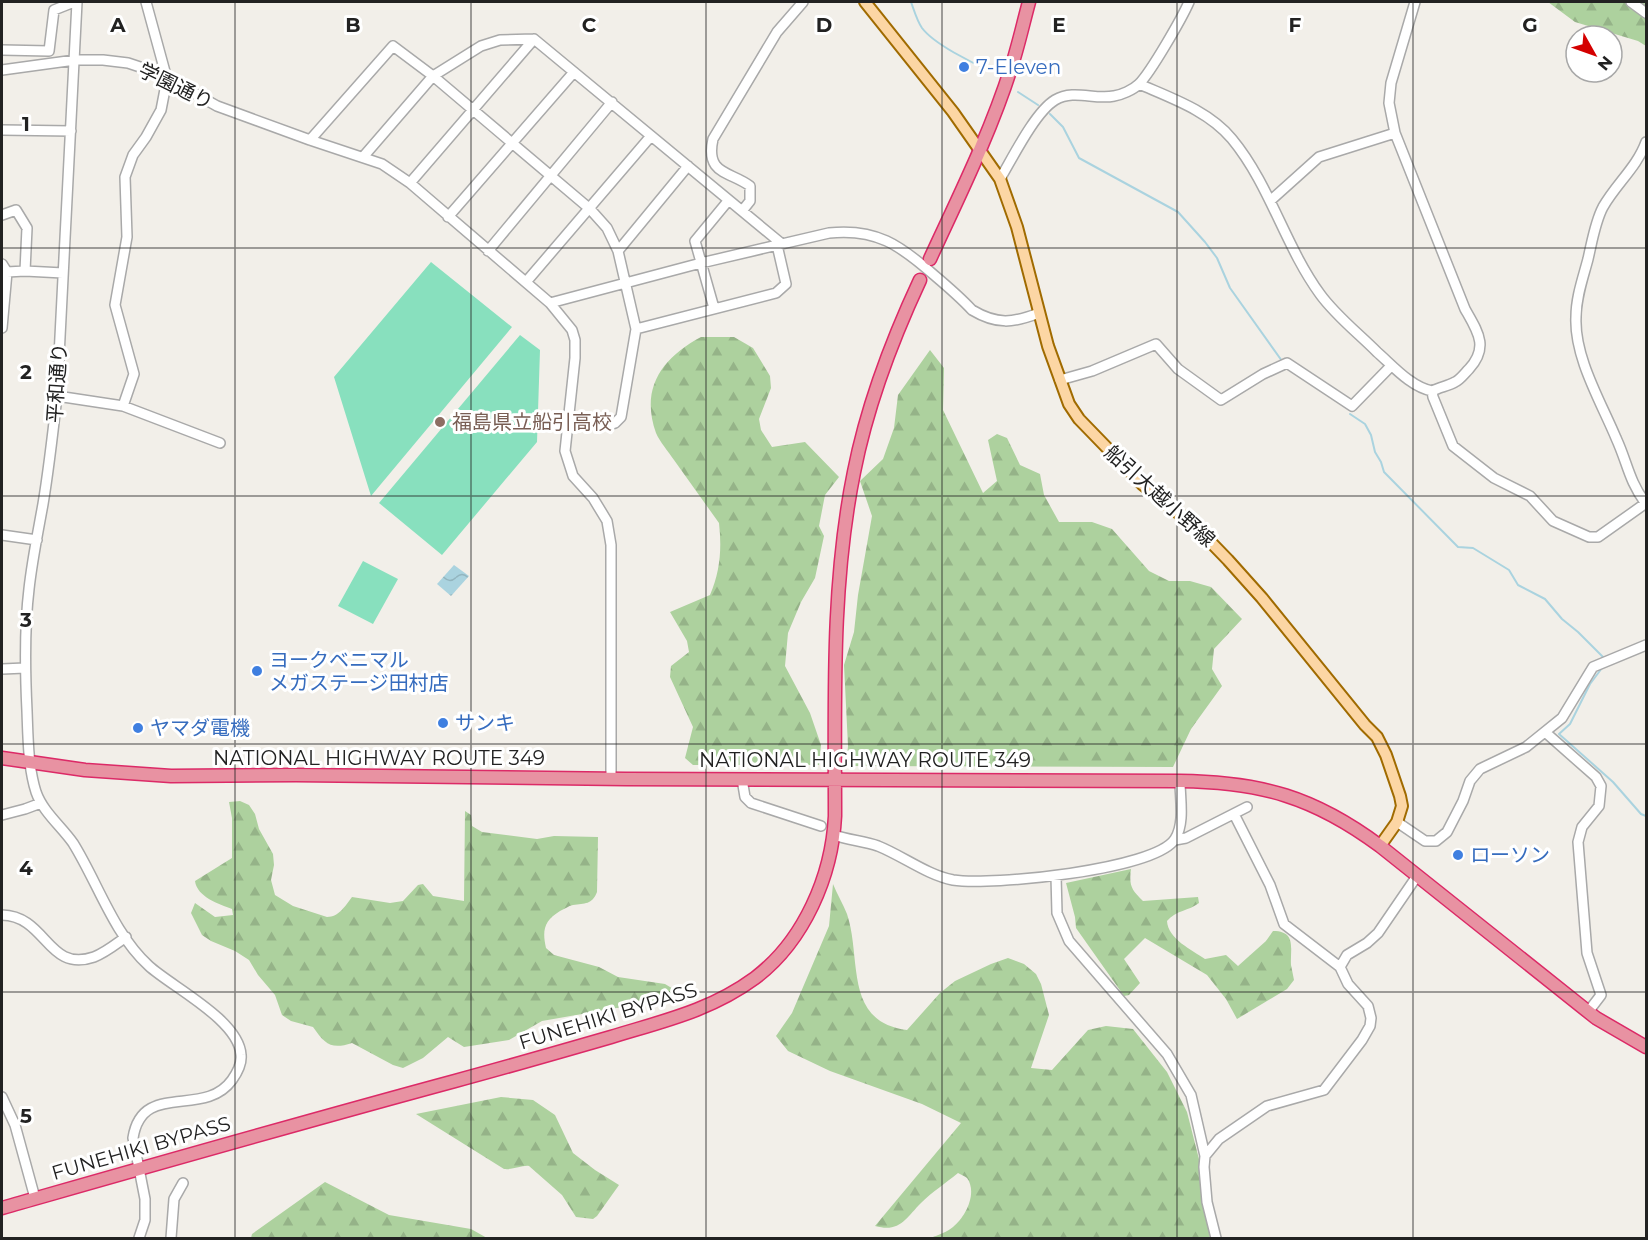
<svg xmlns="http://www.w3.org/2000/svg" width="1648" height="1240" font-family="Montserrat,'Noto Sans JP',sans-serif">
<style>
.forest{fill:url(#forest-firs)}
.pitch{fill:#88e0be}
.water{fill:url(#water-waves)}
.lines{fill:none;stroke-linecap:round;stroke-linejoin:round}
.stream{stroke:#aad3df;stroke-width:2}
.minor-casing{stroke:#a9a9a9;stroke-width:12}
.major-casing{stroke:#a06b00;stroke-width:14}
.highway-casing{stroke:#dc2a67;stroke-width:15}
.minor{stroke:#fff;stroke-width:9}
.major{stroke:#fcd6a4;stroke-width:10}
.highway{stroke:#e892a2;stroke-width:12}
.grid{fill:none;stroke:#222;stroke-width:1.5;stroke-opacity:0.55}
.shop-dot{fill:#3f7fe0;stroke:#fff;stroke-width:2}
.education-dot{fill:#8d6e63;stroke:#fff;stroke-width:2}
.labels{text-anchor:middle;stroke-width:6;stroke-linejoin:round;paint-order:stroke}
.shop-label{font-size:20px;fill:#366cbe;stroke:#fff;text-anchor:start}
.street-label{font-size:20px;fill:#222;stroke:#fff}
.education-label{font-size:20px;fill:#785e54;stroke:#fff;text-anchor:start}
.grid-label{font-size:20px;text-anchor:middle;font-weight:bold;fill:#222;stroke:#fff;stroke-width:6;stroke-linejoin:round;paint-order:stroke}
</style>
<defs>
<pattern id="forest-firs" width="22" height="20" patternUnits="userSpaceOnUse" patternTransform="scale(1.5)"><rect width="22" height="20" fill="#add19e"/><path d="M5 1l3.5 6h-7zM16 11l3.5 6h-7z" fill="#95b388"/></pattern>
<pattern id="water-waves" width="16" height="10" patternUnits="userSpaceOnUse" patternTransform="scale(1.5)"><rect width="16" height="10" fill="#aad3df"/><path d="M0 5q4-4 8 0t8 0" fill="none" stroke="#92b5bf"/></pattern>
</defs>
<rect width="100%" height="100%" fill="#f2efe9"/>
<path class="forest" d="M1548 2H1646V46L1638 41 1575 22Z
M701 337H734L753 348 770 376 771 388 759 419 761 430 772 447 805 442 839 477 825 495 819 526 824 536 815 578 801 602 788 633 785 666 810 713 821 745 819 765H693L685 758 693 727 670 677 671 666 689 652 687 641 670 612 710 595C720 572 722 549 719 523 704 502 689 481 674 460 668 451 660 442 656 433 640 388 662 358 701 337Z
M930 350 944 368 943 410 983 493 997 481 988 440 997 434 1007 438 1020 465 1040 474 1044 495 1059 522H1092L1112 529 1149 571 1169 581H1190L1211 587 1242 619 1214 649 1212 669 1222 686 1191 729 1173 767 846 766 848 746 844 665 854 632 858 595 872 516 860 481 883 459 894 428 898 395Z
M240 801 249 805 255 814 259 829 273 854 274 865 271 880 275 895 293 906 327 917C339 917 345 906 352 897L390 903 403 901 418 885 423 884 433 896 464 901 465 811 471 815 472 826 482 832 537 839 554 836 598 837 597 892C592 905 585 903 573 905 568 906 565 909 560 911 544 921 542 930 546 948L554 955 599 967 618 977 665 984 685 996 542 1021 509 1040 464 1047 448 1037 423 1058 403 1068 393 1065 352 1043C331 1050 325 1044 313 1027L291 1021 282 1015 275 995 258 975 249 960 235 951 211 941 202 935 191 913 195 903 215 917 233 915 232 909C219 904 197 897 195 881L232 858V818L229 802Z
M1131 869C1129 886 1131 889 1143 901L1198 897 1199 903C1189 911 1176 910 1167 921 1168 939 1192 950 1205 959L1226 955 1238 966 1266 941 1273 931C1297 931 1290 949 1291 965 1292 970 1293 975 1294 980L1287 989 1237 1019 1226 999 1207 975 1145 938 1124 959 1140 983 1129 995 1124 996 1076 928 1075 917 1066 883Z
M833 884C837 894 843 904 847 914 862 958 843 1022 907 1030L940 993 955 981 991 964 1008 958 1024 964 1036 974 1041 984 1049 1015 1031 1068 1052 1070 1088 1030 1106 1026 1133 1029 1167 1072 1187 1112 1201 1167 1210 1238H931C938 1235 947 1232 953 1227 965 1218 978 1193 967 1178 965 1176 961 1175 958 1173 946 1183 932 1192 921 1203 906 1218 900 1233 875 1226L961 1123 922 1104 830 1071 788 1051 776 1036 792 1013 829 926Z
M501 1097 533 1100 555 1115 573 1153 595 1170 619 1185 597 1216 593 1219 576 1217 562 1195 529 1166C522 1165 514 1170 504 1169L416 1114Z
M325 1182 389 1215 471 1229 487 1238H251L252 1234Z"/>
<path class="pitch" d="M431 262 512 327 371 496 334 377Z
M520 335 540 350 537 442 442 555 379 503Z
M363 561 398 579 373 624 338 606Z"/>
<path class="water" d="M454 565 469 576 451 596 437 584Z"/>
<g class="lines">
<path class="stream" d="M911 2C914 10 917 21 922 28 934 44 972 63 991 71
M1018 92 1038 105
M1050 114 1063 127 1079 158 1178 212 1205 242 1217 258 1230 288 1282 361
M1290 370 1313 385
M1350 414 1365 424 1371 435 1375 452 1381 462 1384 472 1458 547 1473 548 1509 570 1518 585 1545 599 1562 619 1578 632 1603 657
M1602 668 1590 684 1570 724 1559 734 1613 782 1641 814 1646 816"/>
<defs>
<path id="minor" d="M77 2 57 396C53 432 49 468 43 504 38 532 32 561 29 589 24 630 25 670 27 711 28 737 28 767 36 792 43 812 61 826 73 843 98 883 113 933 149 966 172 987 239 1020 241 1055 242 1064 237 1073 232 1080 204 1119 142 1080 133 1138L145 1199V1220L139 1238
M1631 2 1646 13
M2 50 49 51 54 10 74 2
M2 70 75 60H103L128 63 149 70 174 82 217 106 310 140 382 164 410 183 550 303 572 330 575 340V358L565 451 573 476 593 498 607 521 611 545V779
M1139 84C1171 98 1209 111 1232 139 1270 185 1285 246 1320 294 1335 315 1358 333 1377 352 1393 366 1411 387 1432 391 1440 387 1448 386 1455 382 1460 380 1465 373 1469 369 1489 347 1478 332 1465 309L1395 133 1389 103 1391 83 1415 2
M2 130 71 131
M310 140 393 46 433 76 590 209 607 228 618 251 636 329 621 417 615 423 609 425 568 419
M1646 142C1637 167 1616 184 1603 207 1595 222 1592 242 1588 259 1583 278 1576 297 1576 317 1574 357 1601 402 1616 438 1628 464 1628 479 1646 504
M363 157 433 76 481 46 500 40 534 39 782 244
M1000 179C1012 159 1035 112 1055 100 1074 89 1094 100 1114 96 1121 95 1133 90 1139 84 1151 72 1182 18 1189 2
M410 183 534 39
M1270 201 1319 157 1395 133
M742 211 750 201V186C730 171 705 175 713 139L777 32 803 2
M2 215 16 210 27 228 25 271
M448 217 574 72
M488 251 612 102
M618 251 688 166
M2 264 7 272 2 328
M7 272 25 271 63 273
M526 282 651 136
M550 303 701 263 829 233C876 228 900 245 934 275 947 286 960 297 972 310 997 325 1013 323 1039 313
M714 308 695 241 728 201
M636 329 776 293 786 284 777 245
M1060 380 1092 371 1156 344 1178 369 1221 400 1263 374 1287 363 1352 406 1391 366
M1432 391 1433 397 1453 446 1494 478 1530 496 1553 521 1589 537H1598L1646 503
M57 396 123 406 220 443
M123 406 134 374 115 305 127 237 125 177 133 155 146 137 161 110 167 79 146 2
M2 535 37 540
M2 669 25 668
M1545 732 1596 777 1601 786 1599 806 1582 827 1578 842 1587 953 1601 995 1588 1012
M742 779 745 797 751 803 821 826
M2 815 25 809 41 803
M1397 822 1425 841H1436L1447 832 1463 801 1470 781 1480 769 1526 747 1562 718 1593 667 1646 645
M834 835C848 840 864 841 878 846 903 856 927 875 953 880 990 886 1155 870 1175 839 1185 823 1180 799 1180 781
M1175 840 1186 838 1247 807
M1056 876 1057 913 1069 941 1167 1054 1191 1095 1205 1156
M2 915C47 916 47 973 94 957 105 953 116 944 126 937
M1340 967 1347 955 1367 943 1378 933 1417 876
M2 1097 15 1125 35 1198
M171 1238 174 1199 183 1183
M1216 1238 1207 1202 1204 1167 1205 1156 1219 1139 1267 1106 1324 1090 1362 1040 1370 1026 1371 1018 1368 1006 1348 984 1340 967 1284 924 1270 885 1234 814"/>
<path id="major" d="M865 2 953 112 1000 179 1017 227 1048 346 1069 404 1079 419 1142 484 1197 528 1228 560 1262 598 1365 725 1377 737 1386 755 1400 796 1402 806 1397 822 1380 846"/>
<path id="highway" d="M930 259C959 196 990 134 1011 68 1018 47 1023 24 1029 2
M2 758 85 770 171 776 296 775 626 779 1180 781C1261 782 1314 797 1380 846L1596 1018 1646 1047
M2 1208C153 1165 303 1122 455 1081 507 1067 559 1052 611 1037 663 1021 710 1011 755 978 804 941 832 876 835 816 835 701 831 585 854 472 867 406 892 340 920 280"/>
</defs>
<use href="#minor" class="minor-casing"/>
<use href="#major" class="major-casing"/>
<use href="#highway" class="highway-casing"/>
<use href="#minor" class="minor"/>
<use href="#major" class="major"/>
<use href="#highway" class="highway"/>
</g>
<path class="grid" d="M235 2V1238M471 2V1238M706 2V1238M942 2V1238M1177 2V1238M1413 2V1238M2 248H1646M2 496H1646M2 744H1646M2 992H1646"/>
<g class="shop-dot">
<circle cx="964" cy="67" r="6"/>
<circle cx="257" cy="671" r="6"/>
<circle cx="443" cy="723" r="6"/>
<circle cx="138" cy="728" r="6"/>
<circle cx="1458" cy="855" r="6"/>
</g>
<circle class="education-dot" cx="440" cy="422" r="6"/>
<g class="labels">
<g class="shop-label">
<text x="976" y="74">7-Eleven</text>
<text x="269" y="667">ヨークベニマル<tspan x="269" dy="23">メガステージ田村店</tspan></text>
<text x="455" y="730">サンキ</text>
<text x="150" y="735">ヤマダ電機</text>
<text x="1470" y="862">ローソン</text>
</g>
<g class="street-label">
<text transform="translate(176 86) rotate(26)" y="7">学園通り</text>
<text transform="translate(57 383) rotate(-86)" y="7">平和通り</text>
<text transform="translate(1160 496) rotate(42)" y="7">船引大越小野線</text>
<text x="379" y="765">NATIONAL HIGHWAY ROUTE 349</text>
<text x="865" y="767">NATIONAL HIGHWAY ROUTE 349</text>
<text transform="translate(608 1016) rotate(-17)" y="7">FUNEHIKI BYPASS</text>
<text transform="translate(141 1148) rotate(-16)" y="7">FUNEHIKI BYPASS</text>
</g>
<g class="education-label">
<text x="452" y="429">福島県立船引高校</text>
</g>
</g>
<g class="grid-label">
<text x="118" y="32">A</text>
<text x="353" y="32">B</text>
<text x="589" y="32">C</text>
<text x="824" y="32">D</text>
<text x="1059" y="32">E</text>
<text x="1295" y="32">F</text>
<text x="1530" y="32">G</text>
<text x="26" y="131">1</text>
<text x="26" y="379">2</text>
<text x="26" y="627">3</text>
<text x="26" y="875">4</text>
<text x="26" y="1123">5</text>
</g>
<rect width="1648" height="1240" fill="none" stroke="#222222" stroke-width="6"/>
<g transform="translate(1594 54) rotate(130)"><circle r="28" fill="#ffffff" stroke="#a7a7a7" stroke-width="1.5"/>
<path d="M0-4.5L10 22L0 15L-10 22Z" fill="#d40000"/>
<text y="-9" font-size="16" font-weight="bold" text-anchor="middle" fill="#222222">N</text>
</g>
</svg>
